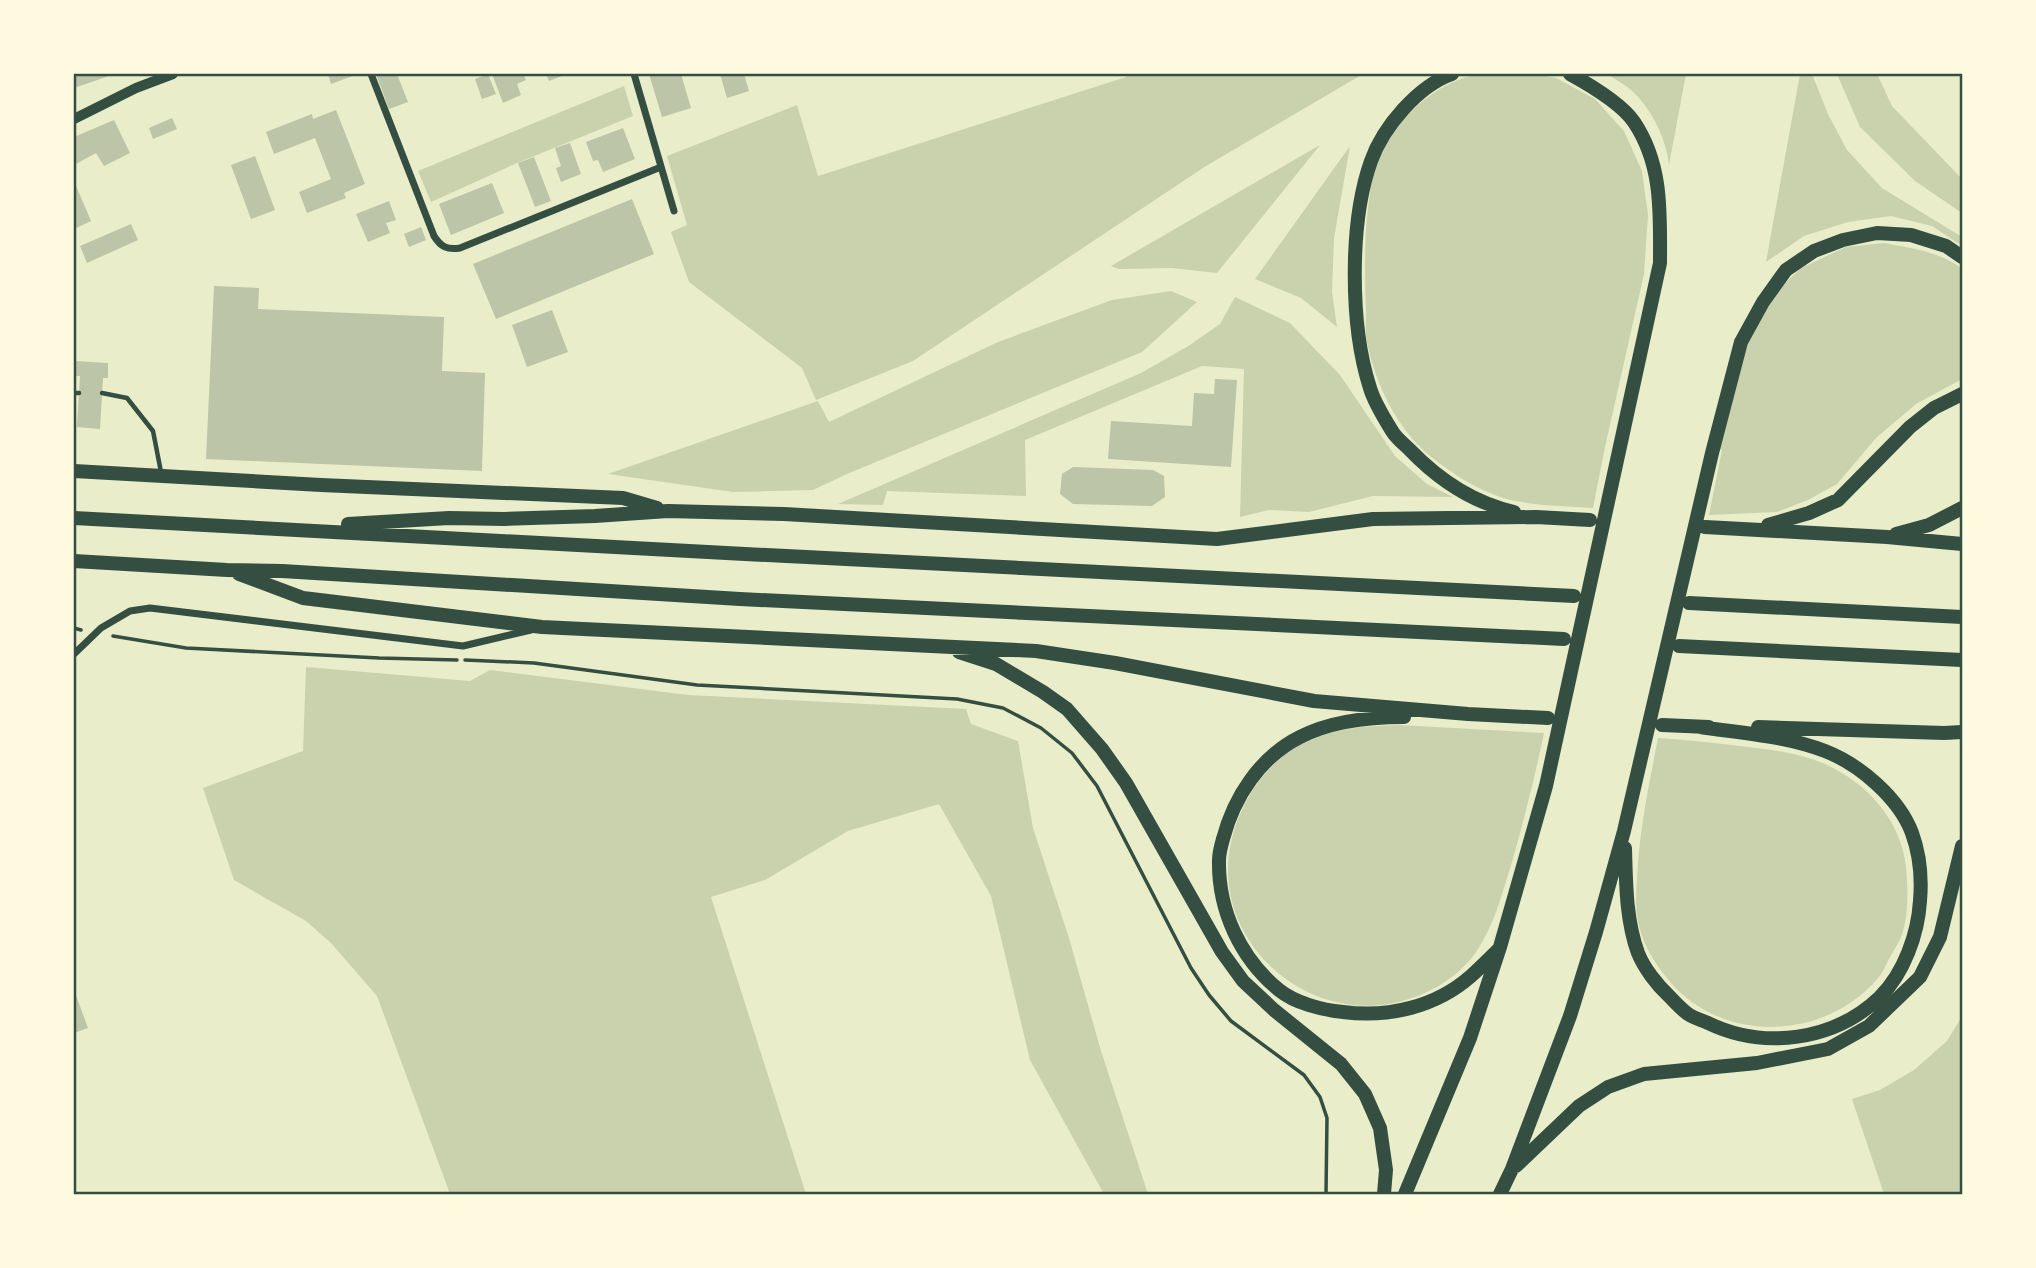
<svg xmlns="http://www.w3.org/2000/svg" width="2036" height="1268" font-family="'Space Grotesk',sans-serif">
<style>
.green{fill:#cad2ad}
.building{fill:#bcc5a7}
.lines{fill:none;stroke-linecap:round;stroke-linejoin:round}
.path{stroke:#344e41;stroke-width:3.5}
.service{stroke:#344e41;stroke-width:4.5}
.minor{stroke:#344e41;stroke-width:7}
.tertiary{stroke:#344e41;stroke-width:10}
.trunk{stroke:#344e41;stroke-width:14}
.neatline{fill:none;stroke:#344e41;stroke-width:2.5}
</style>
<rect width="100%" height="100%" fill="#e9edc9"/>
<path class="green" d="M1125 74H1363L1206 166 913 361 816 400 802 368 689 282 671 232 687 225 667 156 797 105 818 176 1126 77Z
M1481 74H1534L1556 78 1595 99 1624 131 1642 171 1648 215 1644 274 1605 447 1593 508C1563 506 1532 506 1503 498 1478 490 1451 473 1430 456 1397 429 1375 383 1367 342 1365 332 1366 320 1366 310 1364 269 1364 201 1377 163 1391 122 1438 79 1481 74Z
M1607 74H1686L1669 165C1666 138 1652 109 1631 90 1624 84 1615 79 1607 74Z
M1800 74H1812L1828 114 1847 150 1882 188 1962 237V246L1932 226 1891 216 1848 222 1804 236 1766 262Z
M1837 74H1877L1892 106 1962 179V213L1915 181 1860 127Z
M624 86 633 116 517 163 431 202 418 171Z
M1320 145 1217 273 1172 268 1119 269 1111 266Z
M1350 146 1334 238 1332 292 1337 327 1301 298 1255 279Z
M1884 243C1910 248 1942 252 1962 269V379L1916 404 1876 438 1837 484 1808 500 1777 512 1709 515 1722 450 1718 448 1746 346 1775 293 1801 268 1846 247Z
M1171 291 1197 302 1142 352 847 474 813 490 733 492 608 474 818 401 829 422 998 342 1112 300Z
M1235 297 1290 323 1340 375 1395 456 1427 484 1453 497 1373 496 1309 512 1269 510 1240 517 1244 369 1202 366 1025 440 1026 496 887 491 883 505 838 504 1141 373 1190 345 1220 324Z
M306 667 470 681 490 670 688 695 966 709 971 724 1018 741 1033 828 1069 938 1101 1051 1148 1194H1104L1030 1060 991 896 939 804 848 831 765 880 711 897 806 1194H450L377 996 331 943 306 921 234 880 203 788 303 751Z
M1399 725 1544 733C1535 777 1524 819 1512 862 1502 894 1494 927 1474 955 1453 982 1422 998 1389 1004 1323 1015 1255 973 1234 909 1216 853 1241 788 1287 753 1319 729 1361 726 1399 725Z
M1658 738C1688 740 1718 743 1748 747 1774 750 1800 753 1825 764 1867 783 1901 820 1906 867 1908 890 1909 913 1902 935 1899 943 1893 951 1889 959 1886 965 1883 972 1879 977 1825 1042 1719 1045 1666 977 1654 962 1644 946 1639 926 1635 911 1636 894 1637 879 1639 831 1649 785 1658 738Z
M1962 1016V1194H1884L1852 1099 1880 1090 1914 1070 1947 1041Z"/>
<path class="building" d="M74 74H109V76L74 88Z
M328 74H358L331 84Z
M376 74H397L408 102 389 109Z
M488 74 496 94 482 99 475 79Z
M492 74H523L526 80 517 84 521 95 503 103Z
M546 74H567L549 81Z
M649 74H681L691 108 662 117Z
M720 74H744L749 91 727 98Z
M336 110 365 184 344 193 346 198 307 213 299 192 331 179 315 138 274 154 266 132 312 114 313 119Z
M172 118 177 129 153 139 149 128Z
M114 120 130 153 104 166 96 153 74 165V137Z
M623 128 635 159 603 172 598 160 593 161 586 142Z
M570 143 581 174 561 182 556 168 561 166 555 148Z
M255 156 275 210 251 219 231 165Z
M534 157 551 201 535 207 518 163Z
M74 181 91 221 74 229Z
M492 183 504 213 451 235 439 204Z
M632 199 654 254 496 319 473 264Z
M389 201 396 220 386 223 390 233 368 242 356 214Z
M131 224 138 240 87 263 80 246Z
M421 227 426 240 409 247 404 234Z
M214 286 259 288 258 309 444 317 442 371 485 373 482 471 206 459Z
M552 310 568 352 527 367 512 325Z
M74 361 108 363V378H103L100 429 77 427 80 376H74Z
M1215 379 1237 380 1231 467 1108 459 1111 421 1192 426 1194 393 1214 394Z
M1073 467 1153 470 1164 476 1165 497 1152 506 1073 504 1060 494 1062 474Z
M74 990 88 1028 74 1033Z"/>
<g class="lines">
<path class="path" d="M74 628 81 630
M113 636 186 648 379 658 457 660
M465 660 534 663 697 685 957 699 1003 708 1041 728 1072 753 1097 786 1191 968 1209 995 1231 1021 1304 1075 1320 1097 1327 1118 1326 1194"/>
<path class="service" d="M74 393H79
M102 393 127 398 153 431 161 472"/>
<path class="minor" d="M371 74 434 236C441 247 447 250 460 248L661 167
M634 74 674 211
M74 654 101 628 130 611 150 608 463 646 531 630"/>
<path class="tertiary" d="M74 119 136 88 173 74"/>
<path class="trunk" d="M1452 74C1418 86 1383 127 1371 161 1349 223 1350 326 1370 388 1374 402 1384 418 1392 431 1396 438 1404 444 1410 450 1438 479 1474 503 1514 512
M74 471 321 485 623 498 657 508
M74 518 745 554 1574 596
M348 524 449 518 504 519 595 516 668 511 784 514 1217 539 1373 519 1536 517 1590 520
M1768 525 1809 513 1838 500 1910 427 1934 408 1962 394
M1705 527 1887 537 1962 544
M1896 534 1929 525 1962 508
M74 561 227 570 282 571 740 599 1564 639
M239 574 303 598 542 627 1036 651 1115 663 1314 701 1468 714 1548 718
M1689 603 1962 617
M1679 646 1962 660
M959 652 996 664 1043 692 1067 709 1102 749 1126 783 1222 952 1243 981 1274 1010 1341 1064 1365 1094 1380 1128 1386 1170 1384 1194
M1404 717C1370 717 1331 721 1300 737 1260 757 1234 797 1223 839 1221 846 1219 853 1219 860 1218 910 1240 958 1279 990 1295 1003 1322 1010 1343 1012 1388 1018 1436 1007 1471 976 1480 968 1489 959 1498 950
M1662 725 1709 727
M1758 727 1944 733 1962 732
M1625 848C1626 884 1626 920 1638 953 1644 968 1657 985 1669 996 1675 1002 1681 1009 1688 1014 1694 1018 1701 1020 1708 1023 1764 1050 1834 1041 1880 997 1904 973 1918 934 1920 901 1922 878 1920 855 1912 833 1899 798 1859 764 1825 751 1786 736 1742 733 1700 727
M1516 1166 1579 1106 1608 1087 1644 1074 1757 1063 1828 1049 1869 1026 1920 977 1940 937 1962 846
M1405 1194 1470 1038 1500 947 1546 786 1660 263C1660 214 1663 165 1634 122 1621 103 1590 85 1570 74
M1500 1194 1512 1169 1570 1016 1596 932 1624 831 1712 453 1741 342 1763 302 1786 270 1814 251 1843 240 1877 233 1911 235 1946 246 1962 257"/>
</g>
<rect width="2036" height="1268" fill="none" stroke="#fefae0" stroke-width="150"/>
<rect x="75" y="75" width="1886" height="1118" class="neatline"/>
</svg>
